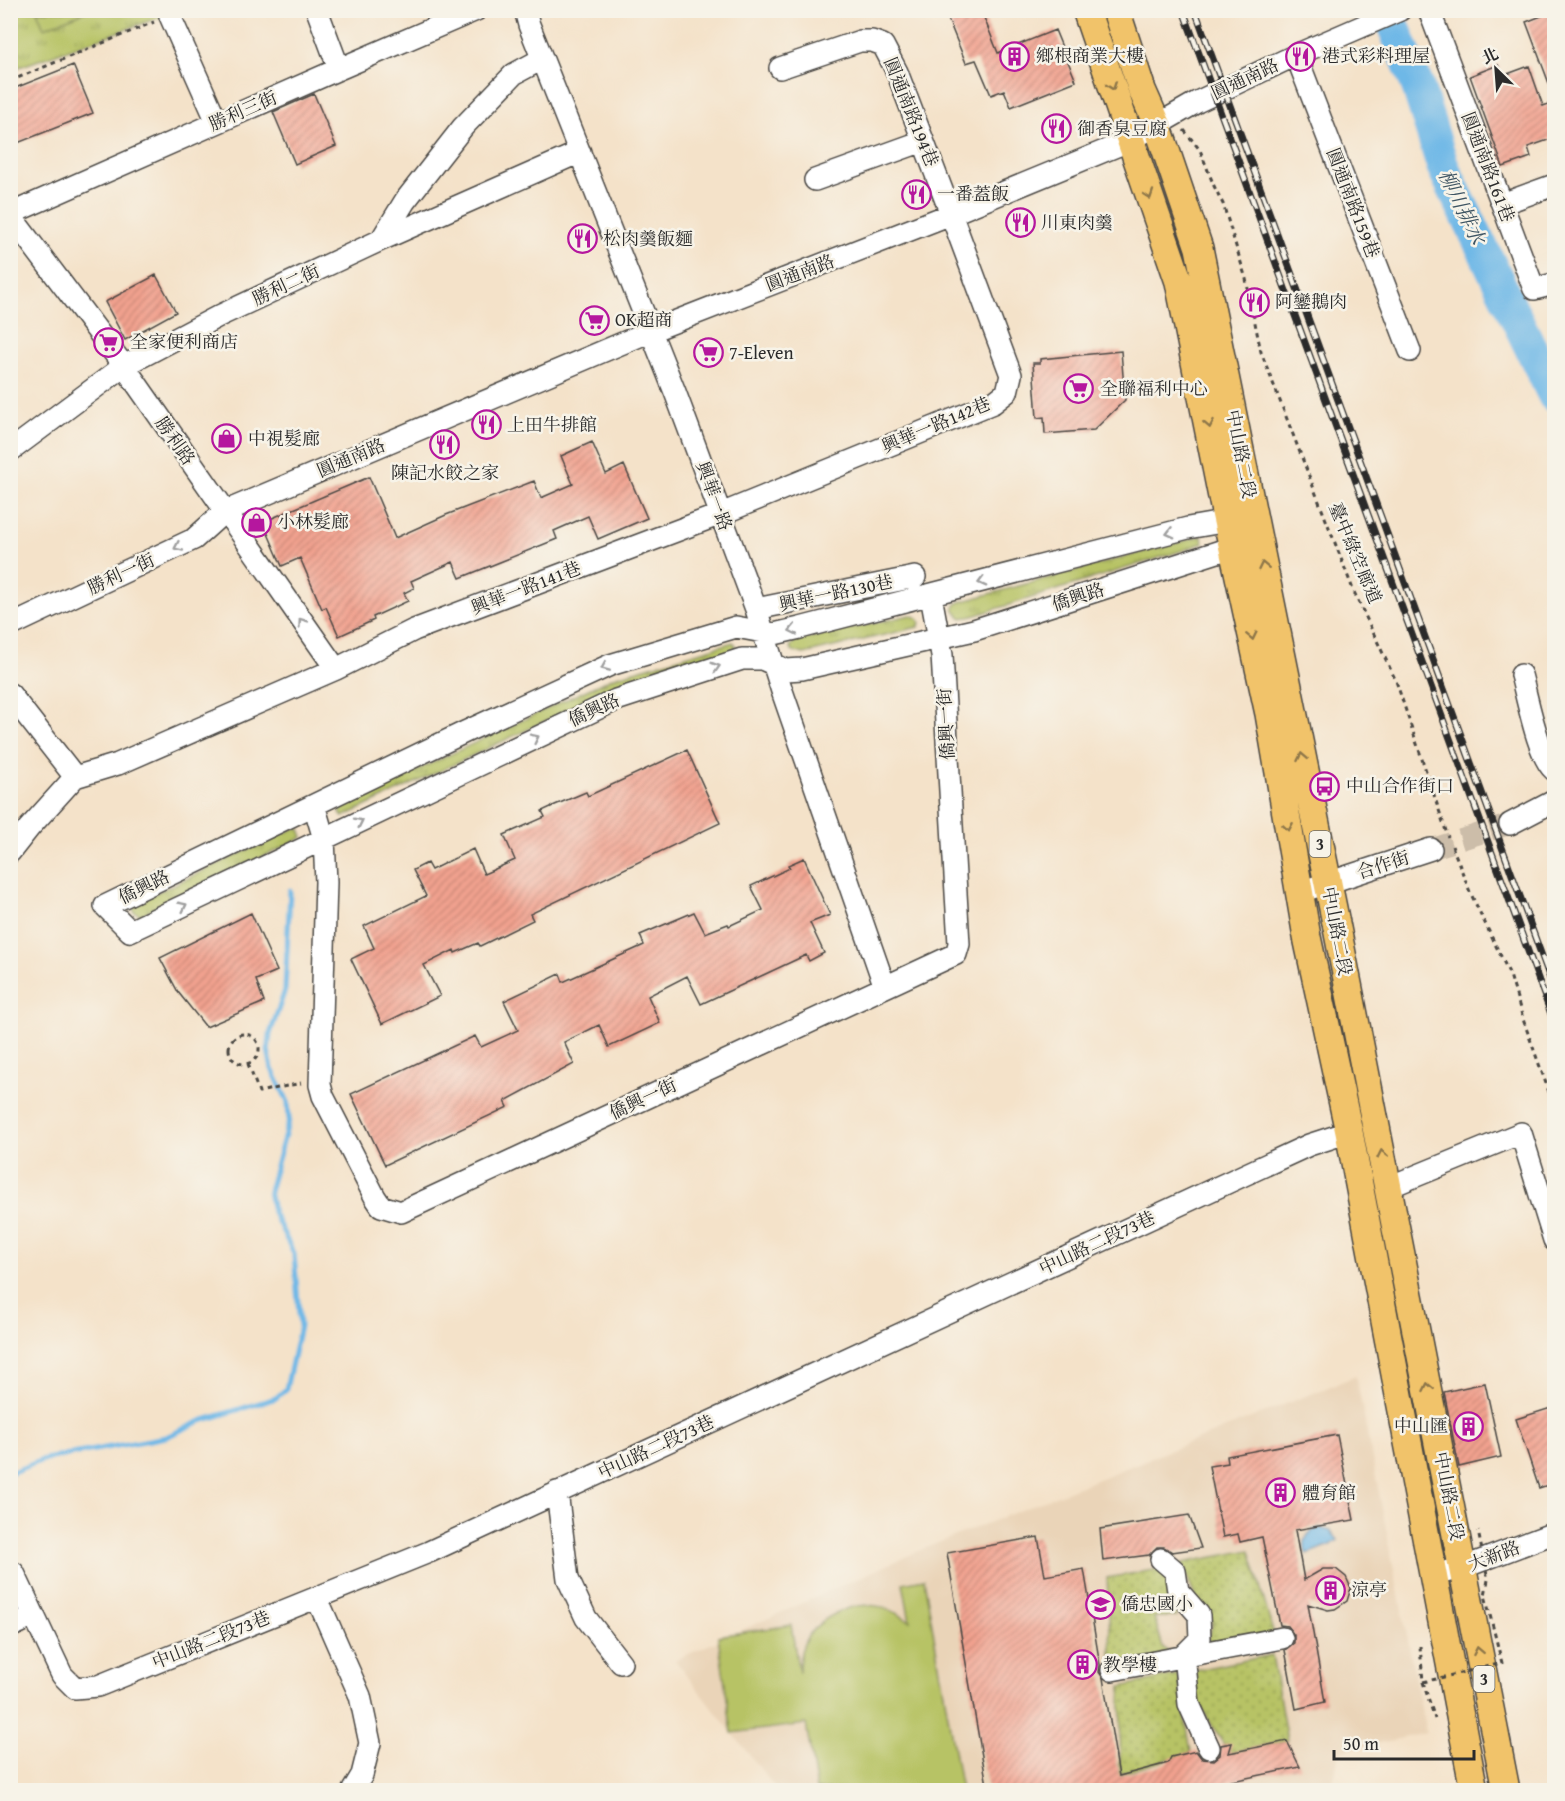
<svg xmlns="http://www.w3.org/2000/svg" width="1565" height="1801" font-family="'Gentium Book Plus','Noto Serif TC',serif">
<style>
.built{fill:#ead4b8}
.grass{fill:url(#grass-dots);stroke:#717748;stroke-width:1.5}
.park{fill:url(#park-tufts);stroke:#717748;stroke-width:1.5}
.garden{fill:#b7c365;stroke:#717748;stroke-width:1.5}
.water{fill:#6eb8e7;stroke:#4c7289;stroke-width:1.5}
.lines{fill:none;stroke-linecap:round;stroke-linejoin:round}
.stream{stroke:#6eb8e7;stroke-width:5}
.river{stroke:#6eb8e7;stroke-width:33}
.building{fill:url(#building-hatch)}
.minor-tunnel{stroke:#ccbda9;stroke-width:21;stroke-dasharray:21 10;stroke-linecap:butt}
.minor-casing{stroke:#494643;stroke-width:24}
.major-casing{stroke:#494643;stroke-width:30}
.path{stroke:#494643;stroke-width:3;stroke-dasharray:4.5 4.5;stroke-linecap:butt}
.minor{stroke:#fff;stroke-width:21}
.major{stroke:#f1c36a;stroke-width:27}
.rail-casing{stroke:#2b2b2b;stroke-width:7}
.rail{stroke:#f7f3e8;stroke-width:4.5;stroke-dasharray:14;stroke-linecap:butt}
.path-bridge{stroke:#494643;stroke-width:3;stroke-dasharray:4.5 4.5;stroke-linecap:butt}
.oneway{stroke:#8e774a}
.oneway2{stroke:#a0a0a0}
.labels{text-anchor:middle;stroke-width:5;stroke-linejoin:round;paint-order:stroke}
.shield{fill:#f7f3e8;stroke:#686764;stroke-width:1.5}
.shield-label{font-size:16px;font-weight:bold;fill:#2b2b2b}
.poi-label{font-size:18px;fill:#2b2b2b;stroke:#f7f3e8;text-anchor:start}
.street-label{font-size:18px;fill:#2b2b2b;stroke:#f7f3e8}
.water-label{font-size:20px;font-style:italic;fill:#3f5563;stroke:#f7f3e8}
</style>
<defs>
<pattern id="grass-dots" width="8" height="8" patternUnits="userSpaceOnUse" patternTransform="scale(1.5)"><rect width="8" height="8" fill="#b7c365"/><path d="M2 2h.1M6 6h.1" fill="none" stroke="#959f53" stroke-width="1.8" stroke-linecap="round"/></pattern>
<pattern id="park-tufts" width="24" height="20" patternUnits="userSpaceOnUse" patternTransform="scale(1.5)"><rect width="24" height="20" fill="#b7c365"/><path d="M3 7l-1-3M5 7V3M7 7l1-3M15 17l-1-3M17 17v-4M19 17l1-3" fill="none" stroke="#959f53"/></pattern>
<pattern id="building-hatch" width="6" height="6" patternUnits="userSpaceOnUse" patternTransform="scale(1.5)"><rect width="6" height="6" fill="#f2a28f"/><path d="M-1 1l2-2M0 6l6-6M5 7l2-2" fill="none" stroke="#c48475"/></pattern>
</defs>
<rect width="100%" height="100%" fill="#f7f3e8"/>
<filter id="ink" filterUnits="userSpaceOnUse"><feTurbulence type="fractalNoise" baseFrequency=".0167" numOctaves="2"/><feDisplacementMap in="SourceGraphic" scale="12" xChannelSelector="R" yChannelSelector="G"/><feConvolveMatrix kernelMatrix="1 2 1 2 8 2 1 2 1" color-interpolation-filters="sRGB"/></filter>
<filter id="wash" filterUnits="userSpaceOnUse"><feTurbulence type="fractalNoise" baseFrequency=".008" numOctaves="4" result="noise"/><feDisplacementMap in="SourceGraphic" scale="24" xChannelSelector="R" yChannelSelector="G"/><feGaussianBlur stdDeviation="1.35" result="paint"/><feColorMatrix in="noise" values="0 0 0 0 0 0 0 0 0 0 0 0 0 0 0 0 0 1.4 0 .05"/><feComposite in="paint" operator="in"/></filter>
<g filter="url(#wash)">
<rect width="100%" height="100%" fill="#f4e2c9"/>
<path class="built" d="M1356 1376 1426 1733 1340 1751 1330 1790H777L675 1660 923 1549Z"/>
<path class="grass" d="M1250 1550 1275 1639 1207 1646 1213 1622 1198 1605 1182 1563Z
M1165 1568 1176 1617H1154L1163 1647 1169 1653 1112 1670 1107 1578Z
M1272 1655 1287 1741 1229 1753 1191 1691 1196 1670Z
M1178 1674 1191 1752 1120 1774 1121 1687Z"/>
<path class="park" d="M11 10 178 11 11 70Z
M1202 536 1203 543 1181 551 970 617 960 618 954 608 956 604 960 602Z
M910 615 918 618 920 623 918 627 804 654 792 651 790 647 794 642 800 640Z
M733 642 736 646 734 650 730 652 617 687 343 817 340 813 343 805 614 677Z
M295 828 300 829 303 837 294 842 140 915 134 912 133 905 143 899Z"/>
<path class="garden" d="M37 11H87L44 28Z
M924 1579 961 1790H817L806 1724 732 1733 718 1636 791 1625 799 1673C799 1664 799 1655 803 1646 813 1620 849 1602 876 1606 889 1607 899 1615 910 1621L903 1583Z"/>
<path class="water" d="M1320 1528 1331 1531 1338 1540 1331 1545 1306 1554C1302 1541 1307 1531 1320 1528Z"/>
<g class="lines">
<path class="stream" d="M10 1473 45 1459 166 1437 201 1421 276 1398 286 1389 300 1326 294 1254 273 1212 269 1191 289 1120 288 1102 272 1069 268 1050 270 1034 285 990 290 891"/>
<path class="river" d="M1387 10 1418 87 1443 167 1554 396"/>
</g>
<g id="blocks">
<path class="building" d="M955 10H981L998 53 1055 30 1076 81 1011 107 1004 90 991 95 976 60 966 63 946 14Z
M1554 11V94H1553L1526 22Z
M73 65 93 113 10 146V90Z
M1498 65 1502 76 1529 66 1543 106 1554 102V138L1528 147 1531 157 1503 167 1470 76Z
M314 94 336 146 295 164 273 112Z
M156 275 176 312 125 340 105 302Z
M1121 351 1125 400 1094 430 1045 434 1044 417 1037 418 1033 363H1040V359Z
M592 442 606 474 624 465 647 518 598 539 588 516 554 531 557 539 460 578 453 562 411 581 414 588 404 593 408 601 373 617 374 620 339 636 326 607 322 609 300 558 282 566 263 522 369 477 395 538 446 515 534 481 541 498 573 484 561 456Z
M687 750 720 823 530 914 533 920 480 946 478 943 455 953 454 950 424 965 440 996 382 1024 351 959 374 948 364 926 426 896 413 870 427 863 431 870 473 849 484 874 515 860 504 835 545 817 542 811 555 805 586 792 588 796Z
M804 858 830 915 810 923 824 953 809 961 806 955 701 1004 687 976 648 996 660 1023 609 1047 599 1025 564 1042 574 1064 505 1101 508 1107 385 1165 351 1094 475 1036 481 1047 518 1030 504 1001 560 974 563 982 644 945 640 935 694 912 705 933 728 924 729 926 763 910 751 886 790 868 788 865Z
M251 913 277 971 256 980 264 1002 206 1027 178 992 160 958Z
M1485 1383 1501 1457 1459 1467 1444 1392Z
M1554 1407V1483L1539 1488 1516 1419Z
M1337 1435 1354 1520 1295 1530 1304 1580 1323 1569H1336L1346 1577 1351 1588 1347 1601 1335 1609 1328 1610 1308 1604 1325 1702 1296 1709 1285 1650 1294 1643V1635L1287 1626 1280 1625 1262 1537 1240 1542 1238 1534 1223 1537 1209 1466 1228 1463 1227 1456Z
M1189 1515 1201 1548 1172 1552 1164 1547H1157L1149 1555 1103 1561 1100 1529Z
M1038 1537 1045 1576 1084 1569 1100 1665 1099 1672 1103 1678 1119 1776 1168 1763 1171 1757 1196 1751 1202 1759 1214 1760 1220 1755 1221 1745 1232 1743 1229 1753 1287 1741 1300 1767 1184 1791H988L947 1553Z"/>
</g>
</g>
<g filter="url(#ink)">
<use href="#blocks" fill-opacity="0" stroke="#494643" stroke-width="1.5"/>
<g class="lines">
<path class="minor-tunnel" d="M1431 849 1510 824"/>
<defs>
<path id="minor" d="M317 10 339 69
M525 10 529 25 675 392 756 609 782 691 885 987
M1429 10 1534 289 1554 284
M170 16 217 122
M1296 55 1410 351
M815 180 923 141
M1502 204 1554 185
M10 214 339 69 476 10
M10 215 124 366 336 669
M381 240 405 201 463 127 514 74 542 59
M10 451 124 366 219 316 381 240 580 152
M1228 521 1188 528 800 628 774 634 736 627 610 665 465 732 105 906 130 931 616 700 742 659H762L786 670 802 669 974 630 1233 547
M756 609 915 577
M10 626 194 539 224 512 651 331 951 214 1131 140 1197 102 1296 55 1400 10
M1521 675C1527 696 1538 757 1554 770
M10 694 75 777
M75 777 118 764 336 669 414 630 721 514 993 403 1007 392 1011 375 951 214 897 72 883 45 872 41H860L780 68
M314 805 324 839 326 882 320 1085 323 1096 375 1197 381 1206 401 1212 956 954 959 944 942 655 931 596
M1510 824 1554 801
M10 852 29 828 75 777
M1300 892 1431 849
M1389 1187 1521 1133 1554 1240
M557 1492 568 1579 586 1618 621 1663
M1161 1559 1175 1571 1178 1591 1199 1615 1200 1639 1184 1655 1189 1704 1209 1748
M14 1573 62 1675 75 1688 98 1686 429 1552 1309 1145 1349 1132
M1433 1575 1462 1568 1554 1533
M317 1598 360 1696 370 1743 362 1775 353 1790
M10 1627 34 1616
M1112 1670 1282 1638"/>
<path id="major" d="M1086 10 1179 282 1225 512 1269 714 1307 937 1349 1132 1474 1790
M1116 10 1142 90 1157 124 1199 248 1337 928 1506 1790"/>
</defs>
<use href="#minor" class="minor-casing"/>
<use href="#major" class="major-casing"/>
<path class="path" d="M10 81 154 22
M1184 130 1200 150 1214 186 1223 204 1246 279 1261 352 1354 592 1396 681 1448 837
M1452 846 1470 892 1510 975 1524 1022 1554 1106
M229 1049a15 15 0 1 1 30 0a15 15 0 1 1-30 0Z
M248 1064 259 1092 301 1083
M1420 1646 1423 1682 1435 1719"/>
<use href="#minor" class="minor"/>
<use href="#major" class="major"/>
<defs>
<path id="rail" d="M1183 10 1554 1022
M1195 10 1554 989"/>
</defs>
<use href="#rail" class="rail-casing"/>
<use href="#rail" class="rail"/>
<path class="path-bridge" d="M1423 1682 1502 1663 1485 1595 1488 1580 1478 1531"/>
</g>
<defs><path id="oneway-chevron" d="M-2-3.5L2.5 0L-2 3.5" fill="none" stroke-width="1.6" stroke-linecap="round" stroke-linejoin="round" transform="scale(1.5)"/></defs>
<g class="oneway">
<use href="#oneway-chevron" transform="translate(1112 86) rotate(71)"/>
<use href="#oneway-chevron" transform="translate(1149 195) rotate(71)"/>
<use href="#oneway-chevron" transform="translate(1209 424) rotate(79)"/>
<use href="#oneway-chevron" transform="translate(1263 566) rotate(-102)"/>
<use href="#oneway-chevron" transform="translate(1252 636) rotate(78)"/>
<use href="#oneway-chevron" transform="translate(1302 757) rotate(-101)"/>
<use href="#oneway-chevron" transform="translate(1288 827) rotate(80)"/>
<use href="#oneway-chevron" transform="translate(1382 1154) rotate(-101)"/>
<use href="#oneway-chevron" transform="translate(1428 1387) rotate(-101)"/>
<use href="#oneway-chevron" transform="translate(1478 1651) rotate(-101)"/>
</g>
<g class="oneway2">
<use href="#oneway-chevron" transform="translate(1170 533) rotate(165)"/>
<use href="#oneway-chevron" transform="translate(178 547) rotate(155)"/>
<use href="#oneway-chevron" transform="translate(982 582) rotate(165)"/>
<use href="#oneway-chevron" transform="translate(302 622) rotate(-125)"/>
<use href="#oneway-chevron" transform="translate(793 630) rotate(168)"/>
<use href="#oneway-chevron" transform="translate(605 667) rotate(157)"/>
<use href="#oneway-chevron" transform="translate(716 667) rotate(-17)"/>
<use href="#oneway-chevron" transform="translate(535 738) rotate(-26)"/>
<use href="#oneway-chevron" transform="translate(359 822) rotate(-26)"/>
<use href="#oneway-chevron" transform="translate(183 906) rotate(-26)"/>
</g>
</g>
<defs>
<symbol id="building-ring" viewBox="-11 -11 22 22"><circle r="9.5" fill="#f7f3e8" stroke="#b5179e" stroke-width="1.5"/><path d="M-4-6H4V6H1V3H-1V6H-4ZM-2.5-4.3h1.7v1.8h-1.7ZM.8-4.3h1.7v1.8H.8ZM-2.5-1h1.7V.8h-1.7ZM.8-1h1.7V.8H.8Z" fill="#b5179e"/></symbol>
<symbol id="restaurant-ring" viewBox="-11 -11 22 22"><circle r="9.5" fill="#f7f3e8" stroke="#b5179e" stroke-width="1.5"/><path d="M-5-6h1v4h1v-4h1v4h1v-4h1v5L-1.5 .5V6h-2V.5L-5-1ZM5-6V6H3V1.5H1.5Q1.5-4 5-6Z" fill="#b5179e"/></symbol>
<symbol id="supermarket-ring" viewBox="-11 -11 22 22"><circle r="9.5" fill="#f7f3e8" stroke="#b5179e" stroke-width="1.5"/><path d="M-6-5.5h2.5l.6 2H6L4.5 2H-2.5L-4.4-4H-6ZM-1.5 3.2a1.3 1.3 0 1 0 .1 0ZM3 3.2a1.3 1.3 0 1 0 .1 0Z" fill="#b5179e"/></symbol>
<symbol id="shop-ring" viewBox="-11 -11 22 22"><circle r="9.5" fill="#f7f3e8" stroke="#b5179e" stroke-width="1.5"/><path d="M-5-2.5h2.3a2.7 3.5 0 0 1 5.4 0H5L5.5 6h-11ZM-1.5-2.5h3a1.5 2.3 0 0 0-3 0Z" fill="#b5179e"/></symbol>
<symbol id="bus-ring" viewBox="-11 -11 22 22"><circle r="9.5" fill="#f7f3e8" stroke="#b5179e" stroke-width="1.5"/><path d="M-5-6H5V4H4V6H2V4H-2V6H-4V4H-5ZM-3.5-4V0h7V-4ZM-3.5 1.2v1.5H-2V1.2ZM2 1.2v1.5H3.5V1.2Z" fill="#b5179e"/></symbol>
<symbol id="school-ring" viewBox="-11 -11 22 22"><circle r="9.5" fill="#f7f3e8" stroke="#b5179e" stroke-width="1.5"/><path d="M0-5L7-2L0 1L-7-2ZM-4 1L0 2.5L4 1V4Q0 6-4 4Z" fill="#b5179e"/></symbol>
</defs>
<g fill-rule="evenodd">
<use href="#building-ring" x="998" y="40" width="33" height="33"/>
<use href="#restaurant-ring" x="1284" y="40" width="33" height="33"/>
<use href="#restaurant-ring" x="1040" y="112" width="33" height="33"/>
<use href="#restaurant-ring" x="900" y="178" width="33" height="33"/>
<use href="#restaurant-ring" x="1004" y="206" width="33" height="33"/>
<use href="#restaurant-ring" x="566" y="222" width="33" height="33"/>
<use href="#restaurant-ring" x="1238" y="286" width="33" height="33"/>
<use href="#supermarket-ring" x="578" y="304" width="33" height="33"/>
<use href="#supermarket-ring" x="92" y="326" width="33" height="33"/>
<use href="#supermarket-ring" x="692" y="336" width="33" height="33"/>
<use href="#supermarket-ring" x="1062" y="372" width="33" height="33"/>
<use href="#restaurant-ring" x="470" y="408" width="33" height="33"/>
<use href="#shop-ring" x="210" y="422" width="33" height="33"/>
<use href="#restaurant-ring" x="428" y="428" width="33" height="33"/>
<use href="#shop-ring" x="240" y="506" width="33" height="33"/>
<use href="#bus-ring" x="1308" y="770" width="33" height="33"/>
<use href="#building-ring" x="1452" y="1410" width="33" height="33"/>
<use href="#building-ring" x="1264" y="1476" width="33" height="33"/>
<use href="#building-ring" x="1314" y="1574" width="33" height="33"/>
<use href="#school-ring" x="1084" y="1588" width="33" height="33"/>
<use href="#building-ring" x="1066" y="1648" width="33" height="33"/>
</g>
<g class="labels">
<g class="shield">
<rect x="1309.5" y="831" width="21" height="26" rx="4.5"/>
<rect x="1473.5" y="1666" width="21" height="26" rx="4.5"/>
</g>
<g class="shield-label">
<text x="1320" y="850">3</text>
<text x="1484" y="1685">3</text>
</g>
<g class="poi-label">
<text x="1036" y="62">鄉根商業大樓</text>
<text x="1322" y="62">港式彩料理屋</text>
<text x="1077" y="135">御香臭豆腐</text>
<text x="937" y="200">一番蓋飯</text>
<text x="1041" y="229">川東肉羹</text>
<text x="603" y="245">松肉羹飯麵</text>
<text x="1275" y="308">阿鑾鵝肉</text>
<text x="615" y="326">OK超商</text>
<text x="130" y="348">全家便利商店</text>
<text x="729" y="359">7-Eleven</text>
<text x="1100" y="395">全聯福利中心</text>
<text x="507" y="431">上田牛排館</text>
<text x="248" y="445">中視髮廊</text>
<text x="445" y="479" text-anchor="middle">陳記水餃之家</text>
<text x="277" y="528">小林髮廊</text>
<text x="1346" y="792">中山合作街口</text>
<text x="1448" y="1432" text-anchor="end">中山匯</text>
<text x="1302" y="1499">體育館</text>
<text x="1351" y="1596">涼亭</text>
<text x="1121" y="1610">僑忠國小</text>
<text x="1103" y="1671">教學樓</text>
</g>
<g class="street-label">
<text transform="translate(1245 79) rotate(-25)" y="6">圓通南路</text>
<text transform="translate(243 111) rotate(-24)" y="6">勝利三街</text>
<text transform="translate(911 112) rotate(68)" y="6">圓通南路194巷</text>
<text transform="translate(1488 167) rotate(69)" y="6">圓通南路161巷</text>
<text transform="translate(1353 203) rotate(69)" y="6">圓通南路159巷</text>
<text transform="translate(800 273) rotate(-21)" y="6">圓通南路</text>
<text transform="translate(286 285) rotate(-25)" y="6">勝利二街</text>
<text transform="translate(936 425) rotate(-23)" y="6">興華一路142巷</text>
<text transform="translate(175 441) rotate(55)" y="6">勝利路</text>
<text transform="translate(1241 454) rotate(79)" y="6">中山路二段</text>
<text transform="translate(351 458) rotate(-23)" y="6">圓通南路</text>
<text transform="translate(714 496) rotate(70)" y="6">興華一路</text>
<text transform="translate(1355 553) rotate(67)" y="6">臺中綠空廊道</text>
<text transform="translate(121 574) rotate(-25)" y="6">勝利一街</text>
<text transform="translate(526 588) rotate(-21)" y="6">興華一路141巷</text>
<text transform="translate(836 593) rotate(-12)" y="6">興華一路130巷</text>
<text transform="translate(1078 597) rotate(-18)" y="6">僑興路</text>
<text transform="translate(594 710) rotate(-25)" y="6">僑興路</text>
<text transform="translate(946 724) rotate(-93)" y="6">僑興一街</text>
<text transform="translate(1383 865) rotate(-18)" y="6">合作街</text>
<text transform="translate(144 887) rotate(-26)" y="6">僑興路</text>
<text transform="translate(1337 931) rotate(79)" y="6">中山路二段</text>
<text transform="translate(643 1099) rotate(-25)" y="6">僑興一街</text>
<text transform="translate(1097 1243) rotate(-25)" y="6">中山路二段73巷</text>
<text transform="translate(656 1447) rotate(-25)" y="6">中山路二段73巷</text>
<text transform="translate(1449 1496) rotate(79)" y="6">中山路二段</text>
<text transform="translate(1494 1556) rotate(-21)" y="6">大新路</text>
<text transform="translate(211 1640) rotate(-22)" y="6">中山路二段73巷</text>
</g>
<g class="water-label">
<text transform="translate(1462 207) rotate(64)" y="7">柳川排水</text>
</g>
</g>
<rect width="1565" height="1801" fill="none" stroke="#f7f3e8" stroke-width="36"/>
<g transform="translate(1496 69) rotate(335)" stroke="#f7f3e8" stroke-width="4.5" paint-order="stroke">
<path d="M0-4.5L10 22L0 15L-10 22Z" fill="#2b2b2b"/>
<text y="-9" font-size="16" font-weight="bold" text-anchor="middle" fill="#2b2b2b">北</text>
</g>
<path d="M1334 1750v9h140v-9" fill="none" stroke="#2b2b2b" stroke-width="3"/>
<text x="1343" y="1750" font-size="18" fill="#2b2b2b" stroke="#f7f3e8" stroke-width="4.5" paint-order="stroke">50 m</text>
</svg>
